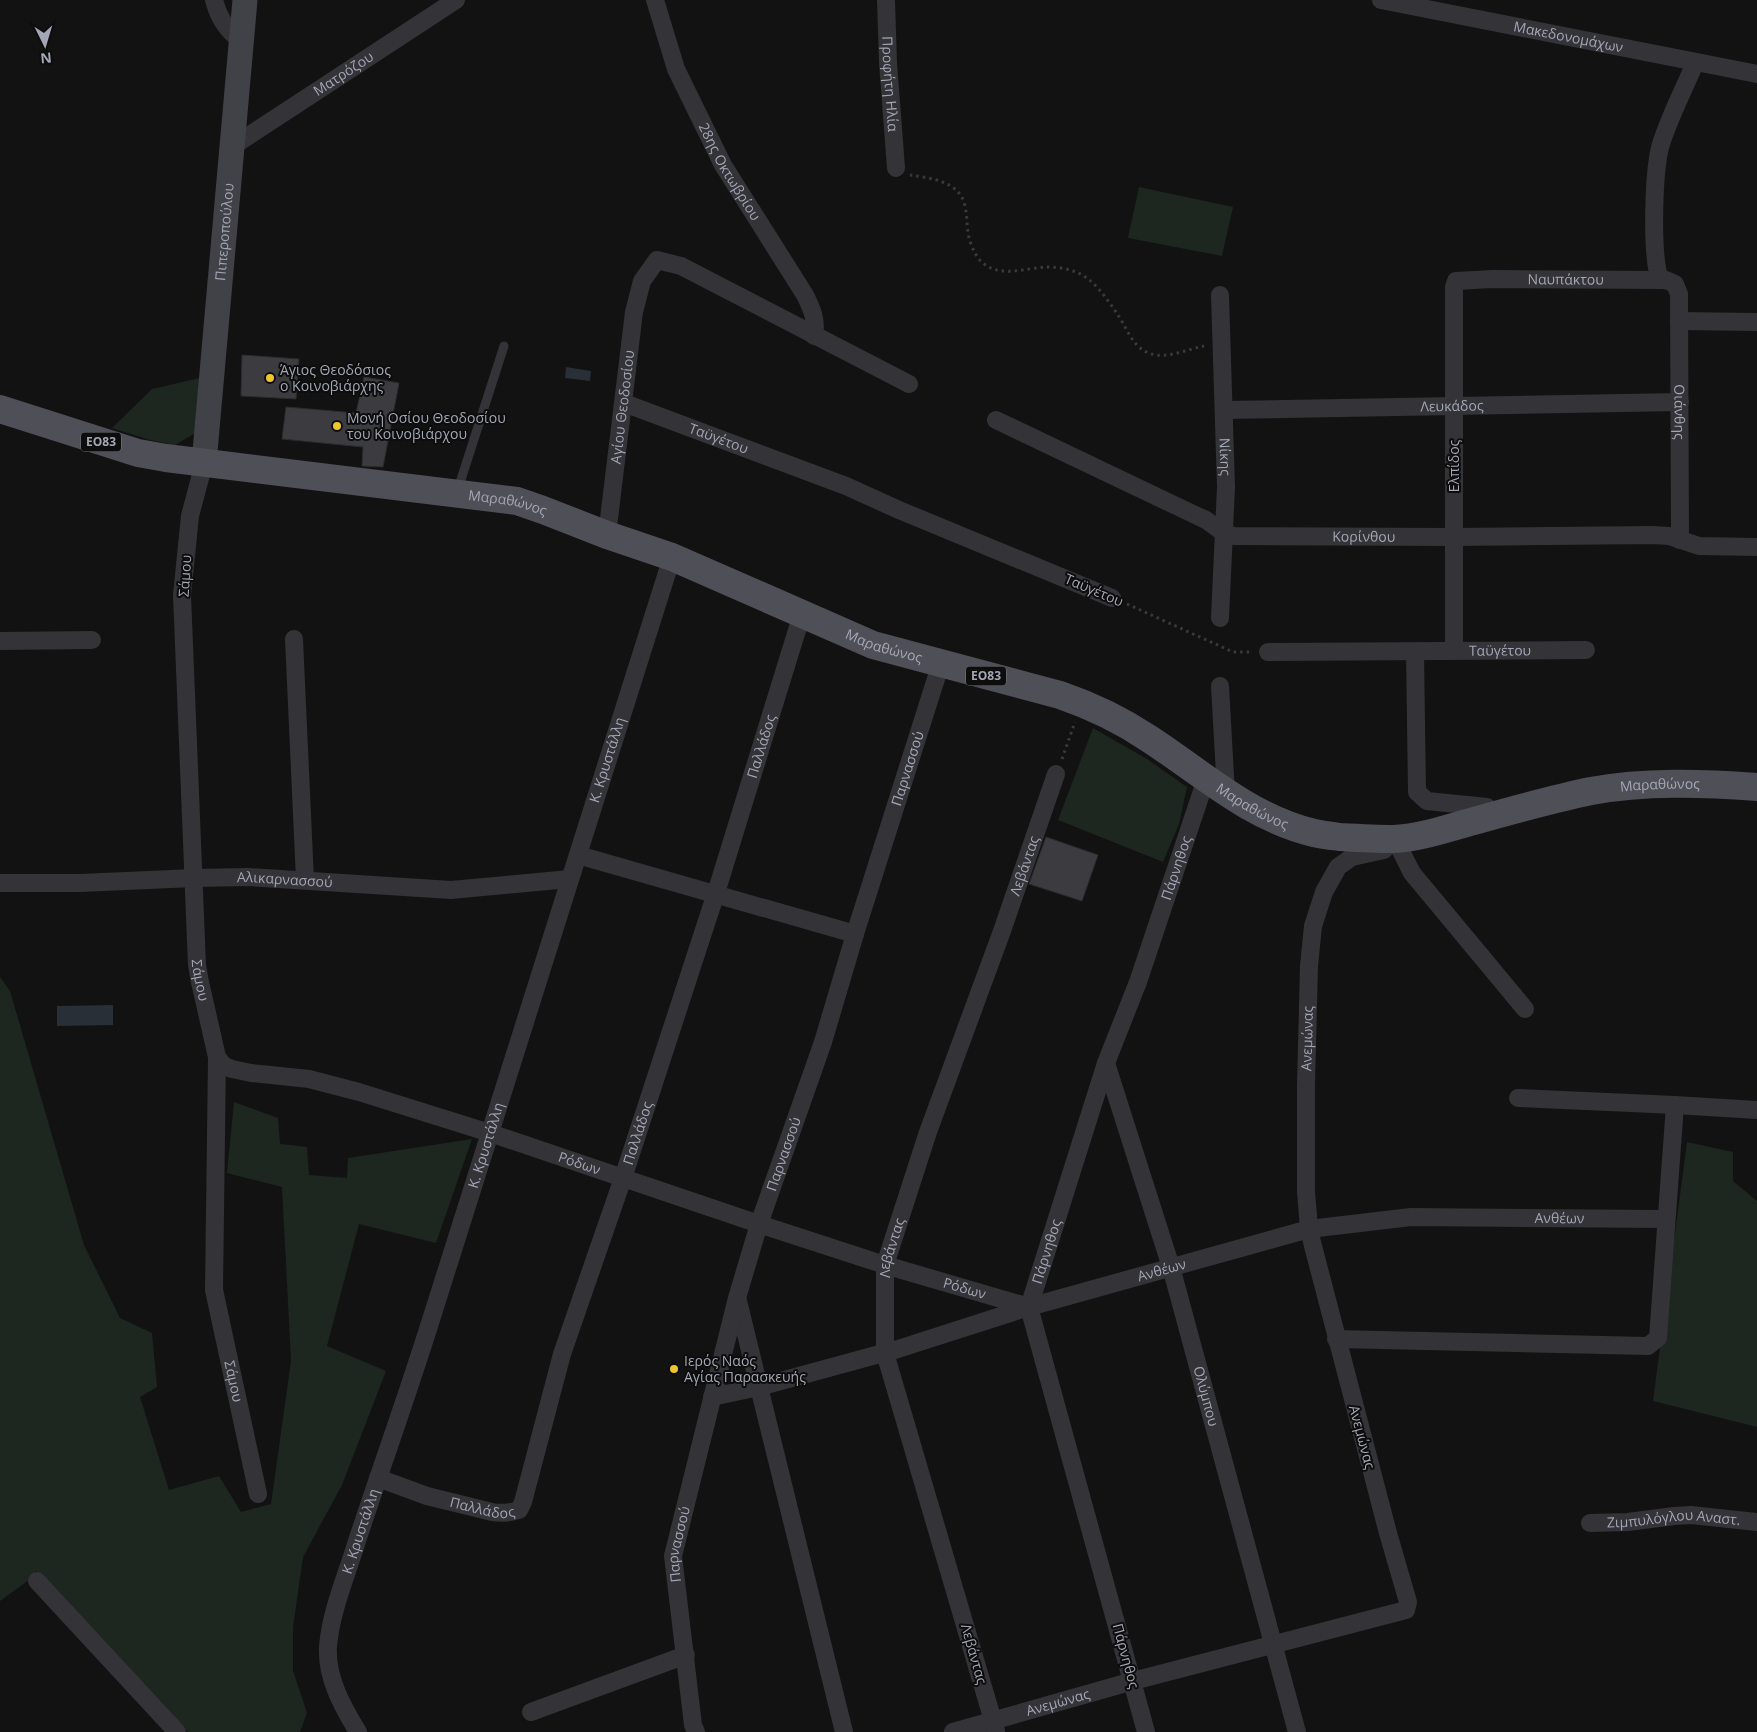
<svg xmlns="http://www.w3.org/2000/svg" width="1757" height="1732" font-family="'Open Sans',sans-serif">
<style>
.green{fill:#1e2620}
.water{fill:#282f37}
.building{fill:#3c3c40;stroke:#2c2c2f}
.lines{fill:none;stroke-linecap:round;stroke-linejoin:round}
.path{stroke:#393a3f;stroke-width:3;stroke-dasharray:2.5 4;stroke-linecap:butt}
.lane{stroke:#333338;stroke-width:9}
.street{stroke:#333338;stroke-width:18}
.secondary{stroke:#414248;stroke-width:25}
.primary{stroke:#4f5057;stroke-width:28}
.poi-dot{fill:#efc52e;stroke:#0d0d0e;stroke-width:2}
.labels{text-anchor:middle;stroke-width:4;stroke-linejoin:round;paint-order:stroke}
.shield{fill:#0d0d0e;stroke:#767882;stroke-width:1}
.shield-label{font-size:12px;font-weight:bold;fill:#a3a6b4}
.street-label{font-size:14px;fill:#a3a6b4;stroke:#0d0d0e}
.poi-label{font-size:14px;fill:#a3a6b4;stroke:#0d0d0e;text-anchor:start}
</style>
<rect width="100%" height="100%" fill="#121213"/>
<path class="green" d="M1139 187 1233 207 1222 256 1128 238Z
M204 377 197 432 175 445 150 440 112 428 152 389Z
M1093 728 1147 759 1187 787 1179 824 1163 862 1058 820Z
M0 977 10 991 84 1245 120 1318 152 1333 157 1387 140 1397 169 1490 219 1476 241 1512 271 1504 291 1361 282 1187 227 1173 234 1102 278 1118 280 1144 307 1147 309 1175 347 1178 348 1158 472 1139 436 1243 359 1224 327 1346 386 1371 342 1485 303 1557 293 1627V1671L307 1713 300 1732H188L36 1571 29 1580 0 1601Z
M1687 1142 1733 1152V1181L1757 1201V1427L1653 1401Z"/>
<path class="water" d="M566 367 591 371 590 381 565 378Z
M113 1005V1025L57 1026V1006Z"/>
<path class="building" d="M242 355 299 359 296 399 241 396Z
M364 377 399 383 383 467 362 466 363 447 282 439 286 407 356 413Z
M1046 837 1098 855 1082 901 1029 884Z"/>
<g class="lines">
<path class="path" d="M910 175C930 178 960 181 965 206 968 219 966 232 971 244 974 252 977 258 983 263 1000 278 1025 268 1046 267 1056 267 1066 268 1076 272 1094 279 1107 299 1118 315 1128 330 1134 352 1156 355 1171 357 1189 349 1204 346
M1127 604 1233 652H1253
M1062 759 1075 722"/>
<path class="lane" d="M457 492 504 346"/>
<g class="street">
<path d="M214 0C219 18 226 29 240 40"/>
<path id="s1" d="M655 0 676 69 723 165 805 295C812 309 817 320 814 336"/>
<path id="s2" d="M886 0 888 63 896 168"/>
<path id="s3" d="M1381 0 1757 74"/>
<path id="s4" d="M233 146 456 0"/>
<path d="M1660 280C1651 255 1653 166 1662 141 1671 114 1684 89 1695 63"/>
<path id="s5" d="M1220 295 1226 487 1220 618"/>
<path d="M1679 321 1757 322"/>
<path id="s6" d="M624 403 846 486 899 510 1112 598"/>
<path id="s7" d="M1224 410 1680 402"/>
<path id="s8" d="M996 420 1189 512 1206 520 1224 533 1234 536 1454 537 1653 535 1669 536 1699 546 1757 547"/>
<path id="s9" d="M204 463 190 516 182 595 197 965 200 982 217 1057 214 1290 258 1494"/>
<path id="s10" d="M607 535 634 312 642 281 657 260 681 266 909 384"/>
<path d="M294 639 305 880"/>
<path d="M0 641 92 640"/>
<path id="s11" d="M1454 651V287L1456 281 1492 279 1666 280 1675 284 1679 294 1680 540"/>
<path id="s12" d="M1268 652 1586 650"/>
<path d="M1415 652 1417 792 1427 801 1487 807 1492 816"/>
<path d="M1220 686 1226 793"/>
<path d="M578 855 855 934"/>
<path id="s13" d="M0 883H80L194 878 248 877 451 890 569 879"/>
<path id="s14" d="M217 1057 224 1066 232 1069 251 1073 309 1079 359 1092 490 1133 759 1224 885 1265 1029 1307"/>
<path id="s15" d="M1106 1063 1171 1267 1297 1732"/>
<path d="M1518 1098 1675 1105 1757 1110"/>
<path id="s16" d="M738 1301 759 1387 898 1349 1029 1307 1309 1229 1411 1217 1666 1219"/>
<path d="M1336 1339 1648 1346 1658 1338 1675 1105"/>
<path d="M712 1397 759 1387 844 1732"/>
<path id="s17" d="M378 1478 427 1496 492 1512C502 1514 509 1513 519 1510L523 1502 562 1354 623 1178 716 893 802 614"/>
<path id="s18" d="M1590 1523 1628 1522 1674 1516 1691 1515 1757 1522"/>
<path d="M37 1581 177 1732"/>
<path d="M531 1712 686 1655"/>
<path id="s19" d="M996 1731 885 1353V1265L928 1132 1002 931 1056 774"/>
<path id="s20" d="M358 1732C342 1706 326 1677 328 1646 331 1611 346 1577 356 1544 380 1471 406 1399 429 1326 510 1070 589 813 672 557"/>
<path id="s21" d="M696 1732 693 1725 673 1556 737 1298 759 1224 823 1042 855 934 941 663"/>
<path id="s22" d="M953 1732 1133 1681 1406 1610 1408 1602 1388 1533 1313 1246 1309 1229 1306 1191V1085L1309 966 1313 926 1324 892 1338 867 1352 857 1384 850 1395 839 1412 873 1525 1009"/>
<path id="s23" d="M1146 1732 1029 1307 1106 1063 1138 982 1206 779"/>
</g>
<path class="secondary" id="s24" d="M204 463 245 0"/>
<path class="primary" id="s25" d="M0 409 138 453 166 458 517 501 543 510 607 535 672 557 873 645 1060 695C1092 706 1121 720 1148 738 1202 773 1250 818 1314 833 1323 835 1332 836 1340 837 1358 838 1376 839 1393 839 1420 838 1448 828 1474 821 1513 810 1552 799 1591 791 1645 781 1703 783 1757 787"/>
</g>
<g class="poi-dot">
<circle cx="270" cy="378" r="5"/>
<circle cx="337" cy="426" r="5"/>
<circle cx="674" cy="1369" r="5"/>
</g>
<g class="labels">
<g class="shield">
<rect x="81" y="432.5" width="40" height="19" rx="4"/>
<rect x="966" y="666.5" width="40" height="19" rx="4"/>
</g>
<g class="shield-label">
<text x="101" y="446">ΕΟ83</text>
<text x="986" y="680">ΕΟ83</text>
</g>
<g class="street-label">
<text dy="5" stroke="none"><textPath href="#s3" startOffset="191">Μακεδονομάχων</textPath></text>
<text dy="5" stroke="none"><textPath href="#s4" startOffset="132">Ματρόζου</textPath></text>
<text dy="5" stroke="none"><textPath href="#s2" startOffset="84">Προφήτη Ηλία</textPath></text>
<text dy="5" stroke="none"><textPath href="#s1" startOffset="188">28ης Οκτωβρίου</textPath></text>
<text dy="5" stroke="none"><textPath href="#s24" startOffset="232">Πιπεροπούλου</textPath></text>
<text dy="5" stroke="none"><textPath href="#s11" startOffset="480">Ναυπάκτου</textPath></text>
<text dy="5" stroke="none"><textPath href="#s7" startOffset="228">Λευκάδος</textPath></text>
<text dy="5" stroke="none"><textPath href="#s10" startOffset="129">Αγίου Θεοδοσίου</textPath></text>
<text dy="5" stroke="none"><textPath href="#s11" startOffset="719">Οιάνθης</textPath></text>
<text dy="5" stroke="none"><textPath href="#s6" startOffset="101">Ταϋγέτου</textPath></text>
<text dy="5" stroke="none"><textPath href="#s5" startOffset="162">Νίκης</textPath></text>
<text transform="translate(1454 466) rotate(-90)" y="5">Ελπίδος</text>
<text dy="5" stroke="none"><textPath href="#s25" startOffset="518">Μαραθώνος</textPath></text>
<text dy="5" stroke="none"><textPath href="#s8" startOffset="395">Κορίνθου</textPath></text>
<text transform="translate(185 576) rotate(-86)" y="5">Σάμου</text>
<text transform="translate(1094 590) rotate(23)" y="5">Ταϋγέτου</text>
<text dy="5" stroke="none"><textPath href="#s25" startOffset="922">Μαραθώνος</textPath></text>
<text dy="5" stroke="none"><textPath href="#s12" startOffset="232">Ταϋγέτου</textPath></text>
<text dy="5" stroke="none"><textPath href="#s17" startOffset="948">Παλλάδος</textPath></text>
<text dy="5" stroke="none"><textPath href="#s20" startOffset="1022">Κ. Κρυστάλλη</textPath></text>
<text dy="5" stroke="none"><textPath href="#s21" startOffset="1000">Παρνασσού</textPath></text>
<text dy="5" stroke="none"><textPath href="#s25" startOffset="1748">Μαραθώνος</textPath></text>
<text dy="5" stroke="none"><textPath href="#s25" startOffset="1328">Μαραθώνος</textPath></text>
<text dy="5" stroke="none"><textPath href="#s19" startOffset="905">Λεβάντας</textPath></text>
<text dy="5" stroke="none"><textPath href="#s23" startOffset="904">Πάρνηθος</textPath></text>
<text dy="5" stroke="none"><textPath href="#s13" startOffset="285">Αλικαρνασσού</textPath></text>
<text dy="5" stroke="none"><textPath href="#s9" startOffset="520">Σάμου</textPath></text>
<text dy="5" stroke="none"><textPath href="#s22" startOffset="1054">Ανεμώνας</textPath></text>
<text dy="5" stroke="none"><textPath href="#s17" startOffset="542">Παλλάδος</textPath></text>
<text dy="5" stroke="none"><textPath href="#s20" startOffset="618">Κ. Κρυστάλλη</textPath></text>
<text dy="5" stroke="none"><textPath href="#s21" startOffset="595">Παρνασσού</textPath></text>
<text dy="5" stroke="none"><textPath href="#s14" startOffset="381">Ρόδων</textPath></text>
<text dy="5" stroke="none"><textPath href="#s16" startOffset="912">Ανθέων</textPath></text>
<text dy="5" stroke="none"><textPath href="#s19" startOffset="500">Λεβάντας</textPath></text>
<text dy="5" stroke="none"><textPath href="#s23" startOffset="499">Πάρνηθος</textPath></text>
<text dy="5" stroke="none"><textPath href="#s16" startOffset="508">Ανθέων</textPath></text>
<text dy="5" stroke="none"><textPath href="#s14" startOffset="786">Ρόδων</textPath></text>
<text dy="5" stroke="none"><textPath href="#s9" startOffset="925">Σάμου</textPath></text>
<text dy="5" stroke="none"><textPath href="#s15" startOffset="348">Ολύμπου</textPath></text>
<text transform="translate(1362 1437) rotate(75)" y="5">Ανεμώνας</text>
<text dy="5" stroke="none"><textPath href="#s17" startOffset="109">Παλλάδος</textPath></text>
<text dy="5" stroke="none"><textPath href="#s18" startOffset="84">Ζιμπυλόγλου Αναστ.</textPath></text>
<text dy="5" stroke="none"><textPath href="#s20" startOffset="212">Κ. Κρυστάλλη</textPath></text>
<text dy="5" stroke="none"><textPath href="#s21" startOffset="190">Παρνασσού</textPath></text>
<text transform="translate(974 1654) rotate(74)" y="5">Λεβάντας</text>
<text transform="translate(1126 1656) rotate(75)" y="5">Πάρνηθος</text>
<text dy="5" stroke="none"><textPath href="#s22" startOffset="109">Ανεμώνας</textPath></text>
</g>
<g class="poi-label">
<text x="280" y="375">Άγιος Θεοδόσιος<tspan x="280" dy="16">ο Κοινοβιάρχης</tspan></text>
<text x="347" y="423">Μονή Οσίου Θεοδοσίου<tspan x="347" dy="16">του Κοινοβιάρχου</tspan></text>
<text x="684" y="1366">Ιερός Ναός<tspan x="684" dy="16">Αγίας Παρασκευής</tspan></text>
</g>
</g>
<g transform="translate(45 45) rotate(175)" stroke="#0d0d0e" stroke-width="4" paint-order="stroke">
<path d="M0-4L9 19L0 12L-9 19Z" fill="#a3a6b4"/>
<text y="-8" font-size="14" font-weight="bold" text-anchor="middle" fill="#a3a6b4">N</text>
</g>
</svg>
